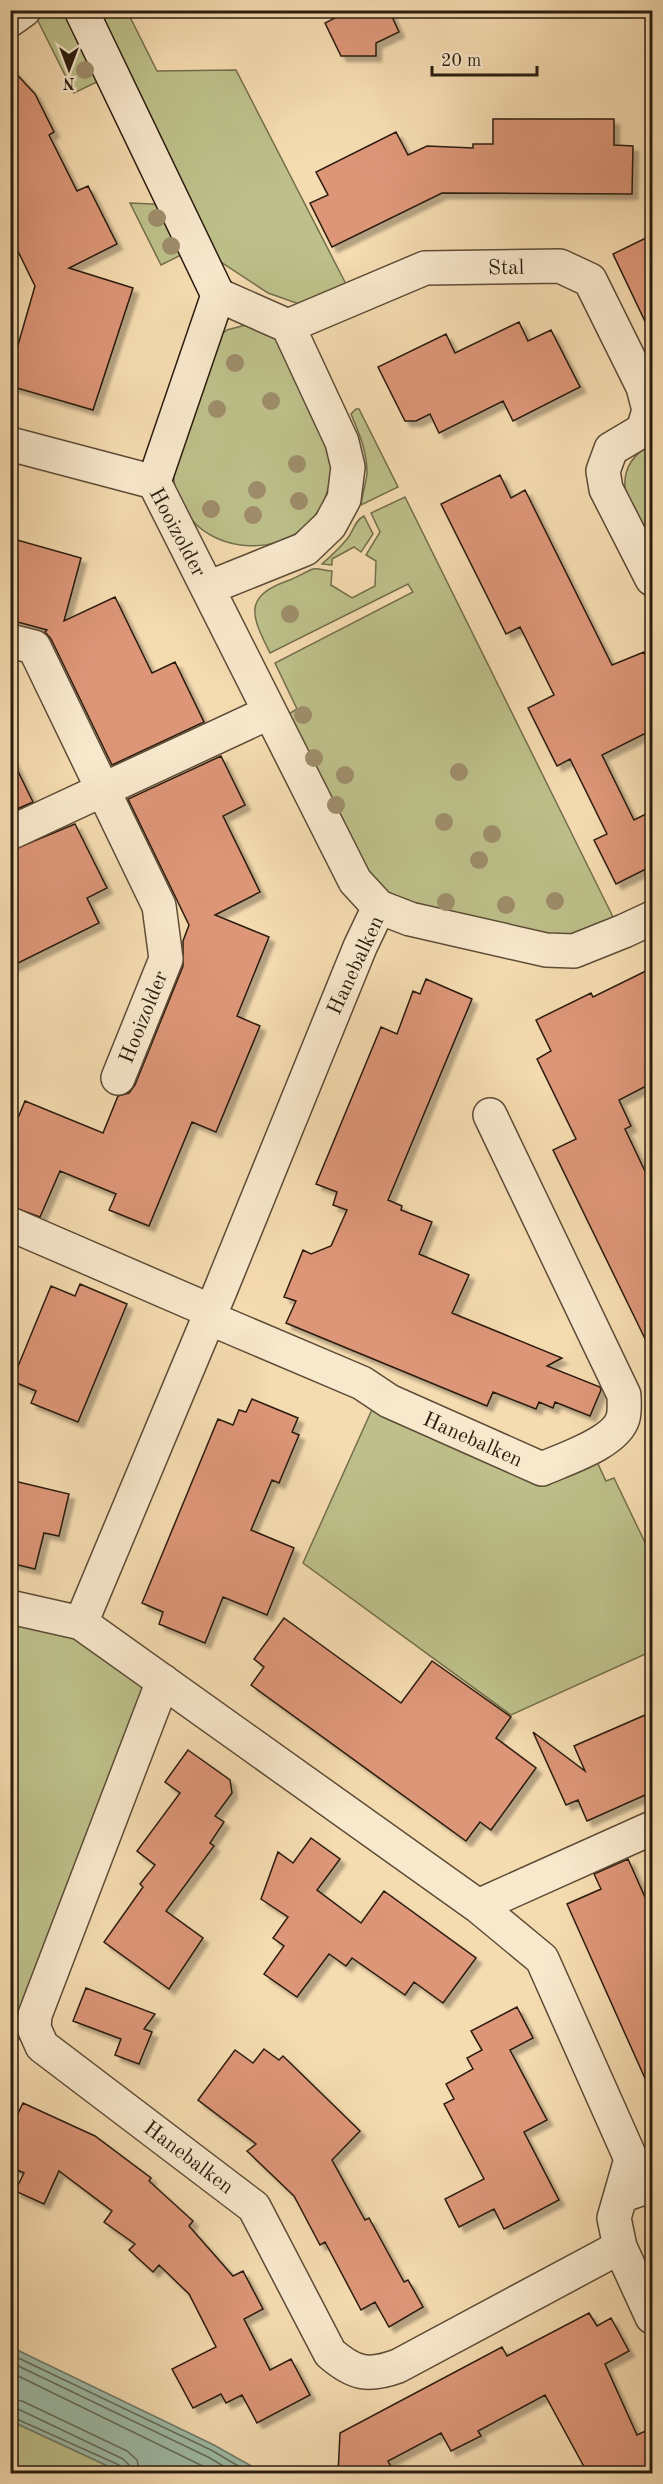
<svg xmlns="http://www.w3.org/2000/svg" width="663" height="2484" font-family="'Old Standard TT',serif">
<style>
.green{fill:#bdc08a;stroke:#746e4c;stroke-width:1.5}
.water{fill:#9dbba7;stroke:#6f7b6a;stroke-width:1.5}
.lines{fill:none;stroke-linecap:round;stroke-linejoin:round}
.shore{stroke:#646c5a;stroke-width:1.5}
.building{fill:#dd9678;stroke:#2a1c0e;stroke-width:1.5;filter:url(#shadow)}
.street-casing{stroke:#5d4c36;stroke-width:36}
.secondary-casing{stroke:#2a1c0e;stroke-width:36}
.street{stroke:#f8e8cc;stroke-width:33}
.secondary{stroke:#f8e8cc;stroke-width:33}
.tree{fill:#9e8d6b}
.labels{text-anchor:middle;stroke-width:6;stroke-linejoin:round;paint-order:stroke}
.street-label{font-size:21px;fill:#2a1c0e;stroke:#f8e8cc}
</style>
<defs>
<filter id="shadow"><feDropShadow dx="5.5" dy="5.5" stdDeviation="1.5" flood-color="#0004"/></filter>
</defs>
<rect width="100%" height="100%" fill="#f5dbb0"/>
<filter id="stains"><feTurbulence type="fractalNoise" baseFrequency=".00333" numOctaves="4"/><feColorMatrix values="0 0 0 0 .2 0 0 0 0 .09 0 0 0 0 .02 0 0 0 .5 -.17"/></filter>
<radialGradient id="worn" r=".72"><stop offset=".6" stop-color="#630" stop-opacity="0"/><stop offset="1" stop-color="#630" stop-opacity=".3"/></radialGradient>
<path class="green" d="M33 11H127L157 71 236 70 347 286 299 304 268 293 195 245V248L161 265 130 203 174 205 111 75 74 93Z
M249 324 275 333 331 455C338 583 155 570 175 452 177 441 184 429 188 418 198 391 208 364 218 337L227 330Z
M356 409H359L398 487 361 505C362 495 366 484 367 473 367 451 359 433 351 414Z
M651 444 652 445V555C635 516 601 473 651 444Z
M405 497 615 921 565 939 410 905C394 897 381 889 369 875L287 715 297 709 275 663 413 592 408 584 270 653C252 617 242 597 287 581 296 578 305 572 313 569 318 568 327 571 332 571L331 585 352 598 375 586 376 561 366 555 380 532 371 513Z
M364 516 373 534 361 552 354 547 332 559V565L322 564C331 556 339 549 347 539 353 532 355 520 364 516Z
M379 1394 542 1469 590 1447 606 1481 614 1478 652 1557V1651L511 1715 303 1563Z
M11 1607 81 1623 160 1685 35 2028 11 2045Z
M10 2421H11L123 2473H11Z"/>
<path class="water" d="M11 2347 214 2445 264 2473H123L11 2421Z"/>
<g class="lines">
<path class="shore" d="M10 2354 211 2450 252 2474
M10 2362 208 2457 237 2474
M10 2372 219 2474
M10 2399 22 2401 127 2451 137 2460 140 2474
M10 2408 18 2409 123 2459 129 2465 131 2474
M10 2416 119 2465 123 2474"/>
</g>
<path class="building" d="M334 10H389L399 32 376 43V56H341L325 23 337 17Z
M10 67 35 94 54 132 49 135 77 191 88 186 117 244 69 268 133 288 93 410 10 386V351L16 352 35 286 10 235Z
M493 119H614V145L633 146 632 194 442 193 332 247 310 203 328 195 316 172 396 132 408 155 427 146 473 148V144H493Z
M652 235V336L613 254Z
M519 322 528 341 551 330 580 387 513 421 503 401 439 433 430 414 416 421H405L378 367 446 334 455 353Z
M500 475 511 498 525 490 612 665 644 652 652 670V730L602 755 634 820 652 811V866L616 884 594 840 607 834 570 759 557 766 528 708 554 695 520 627 506 634 441 504Z
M10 538 81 558 64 621 115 597 152 673 175 662 204 722 112 765 51 639 45 632 47 630 10 620Z
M10 755 33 802 10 812Z
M221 756 245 805 223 816 260 892 215 915 269 937 237 1016 260 1026 216 1132 192 1122 149 1226 109 1210 116 1194 60 1171 40 1217 10 1206V1137L25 1101 103 1133 118 1096 129 1093 135 1085 183 966V941L189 925 128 799Z
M75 824 107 888 87 898 99 923 10 967V851Z
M652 968V1083L619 1100 631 1126 625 1129 652 1186V1353L553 1150 576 1139 537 1059 551 1051 536 1020 591 993 593 997Z
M426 979 472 999 388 1200 402 1206 401 1210 432 1222 419 1254 469 1275 452 1313 562 1358 547 1366 600 1387 601 1390 590 1416 555 1402 553 1408 539 1402 536 1409 493 1392 487 1406 286 1323 296 1301 284 1297 303 1250 311 1254 331 1246 347 1210 333 1205 337 1192 316 1184 381 1027 397 1034 413 991 420 994Z
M80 1284 127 1304 78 1422 31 1403 36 1391 12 1381 51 1286 75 1296Z
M252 1399 298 1418 292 1432 299 1435 279 1483 272 1480 251 1530 294 1548 267 1615 223 1597 205 1643 159 1624 163 1612 142 1603 218 1419 233 1425 239 1410 246 1412Z
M10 1480 69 1494 59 1536 44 1533 35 1569 10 1563Z
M284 1618 401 1703 432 1661 511 1717 496 1738 536 1768 491 1830 480 1822 466 1841 251 1685 264 1667 254 1659Z
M652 1712V1792L587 1821 578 1800 566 1805 533 1732 585 1771 574 1746Z
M188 1750 230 1780 232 1793 215 1816 224 1822 210 1843 214 1846 166 1911 203 1938 169 1989 104 1942 143 1887 140 1884 155 1865 137 1851 180 1793 165 1782Z
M311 1838 340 1859 317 1890 361 1923 384 1891 476 1958 443 2003 414 1982 405 1995 352 1958 346 1966 329 1954 297 1997 264 1974 284 1946 273 1938 288 1917 261 1899 278 1852 293 1863Z
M628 1859 652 1913V2094L567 1904 601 1889 594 1874Z
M86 1988 155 2014 144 2029 152 2032 139 2064 115 2055 121 2039 73 2021Z
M517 2007 533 2038 510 2050 547 2120 524 2132 559 2200 504 2229 494 2209 459 2227 445 2199 484 2179 444 2104 454 2099 446 2084 473 2069 467 2058 482 2050 471 2031Z
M264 2049 279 2060 283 2056 360 2131 332 2160 365 2220 369 2218 404 2282 408 2280 423 2307 389 2327 375 2302 361 2310 325 2242 320 2245 294 2196 247 2151 256 2144 198 2100 235 2050 253 2063Z
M23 2103 95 2136 151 2178 149 2181 193 2221 189 2226 233 2276 243 2271 263 2309 244 2319 270 2370 291 2359 310 2395 257 2423 242 2395 226 2403 221 2394 193 2408 172 2369 216 2347 189 2294 159 2265 153 2272 129 2250 135 2244 104 2222 112 2211 59 2171 44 2204 15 2191 24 2173 10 2167V2130Z
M589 2313 597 2326 611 2318 629 2351 605 2364 637 2435 652 2428V2474H588L545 2395 478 2431 481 2436 451 2451 441 2433 388 2461 395 2474H338L340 2433 502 2347 507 2356Z"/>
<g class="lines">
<defs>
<path id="street" d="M10 20 24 10
M218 295 288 326
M10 444 154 482 355 881 379 907 410 919 546 950 574 951 624 931 652 918
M208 588 305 549 330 525 344 499 348 467 342 442 288 326 425 268 560 266 590 280 643 387 649 410 643 430 611 449 603 471 606 489 652 579
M10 641 34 647 159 906 166 959 118 1078
M10 833 268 713
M10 1224 211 1311
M209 1318 362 1383 389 1401 542 1469C564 1459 616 1443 623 1418 625 1411 624 1403 624 1395L490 1115
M10 1607 81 1623 478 1906 542 1959 631 2159 614 2218 620 2247 652 2317
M81 1623 220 1291 360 947 379 907
M163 1681 35 2015 34 2028 42 2046 254 2207 330 2353C354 2374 368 2377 398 2366L620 2247
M478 1906 652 1828
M621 2196 652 2185"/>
<path id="secondary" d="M81 10 218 295 154 482"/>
</defs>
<use href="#street" class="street-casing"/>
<use href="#secondary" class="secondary-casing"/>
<use href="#street" class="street"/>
<use href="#secondary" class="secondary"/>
</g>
<g class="tree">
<circle cx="85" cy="70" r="9"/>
<circle cx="157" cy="218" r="9"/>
<circle cx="171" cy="246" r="9"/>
<circle cx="235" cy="363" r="9"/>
<circle cx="271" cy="401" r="9"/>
<circle cx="217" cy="409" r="9"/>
<circle cx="297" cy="464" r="9"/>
<circle cx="257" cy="490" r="9"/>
<circle cx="299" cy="501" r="9"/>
<circle cx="211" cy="509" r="9"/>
<circle cx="253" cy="515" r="9"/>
<circle cx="290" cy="614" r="9"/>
<circle cx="303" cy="715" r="9"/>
<circle cx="314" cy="758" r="9"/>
<circle cx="459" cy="772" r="9"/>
<circle cx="345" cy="775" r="9"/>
<circle cx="336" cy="805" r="9"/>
<circle cx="444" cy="822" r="9"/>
<circle cx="492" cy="834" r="9"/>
<circle cx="479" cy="860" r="9"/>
<circle cx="555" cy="901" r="9"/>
<circle cx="446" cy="902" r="9"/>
<circle cx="506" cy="905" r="9"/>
</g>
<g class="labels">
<g class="street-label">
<text transform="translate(506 267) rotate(-1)" y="7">Stal</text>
<text transform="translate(178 532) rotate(62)" y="7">Hooizolder</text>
<text transform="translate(355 965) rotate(-65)" y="7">Hanebalken</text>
<text transform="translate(143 1017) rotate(-68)" y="7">Hooizolder</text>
<text transform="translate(473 1439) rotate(24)" y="7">Hanebalken</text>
<text transform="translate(189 2157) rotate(37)" y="7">Hanebalken</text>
</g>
</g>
<rect width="663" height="2484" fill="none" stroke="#f5dbb0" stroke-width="36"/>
<rect x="12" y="12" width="639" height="2460" fill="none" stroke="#2a1c0e" stroke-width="3"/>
<rect x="18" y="18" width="627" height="2448" fill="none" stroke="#2a1c0e" stroke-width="1.5"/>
<g transform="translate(69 69) rotate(180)" stroke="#f8e8cc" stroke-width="4.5" paint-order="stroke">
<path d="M0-4.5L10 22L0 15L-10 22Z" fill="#2a1c0e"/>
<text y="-9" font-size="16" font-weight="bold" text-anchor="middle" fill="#2a1c0e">N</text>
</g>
<path d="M432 66v9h105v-9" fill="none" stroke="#2a1c0e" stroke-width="3"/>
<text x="441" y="66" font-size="18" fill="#2a1c0e" stroke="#f8e8cc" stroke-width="4.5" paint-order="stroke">20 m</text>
<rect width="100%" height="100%" filter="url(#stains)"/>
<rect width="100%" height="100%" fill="url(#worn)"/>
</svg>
